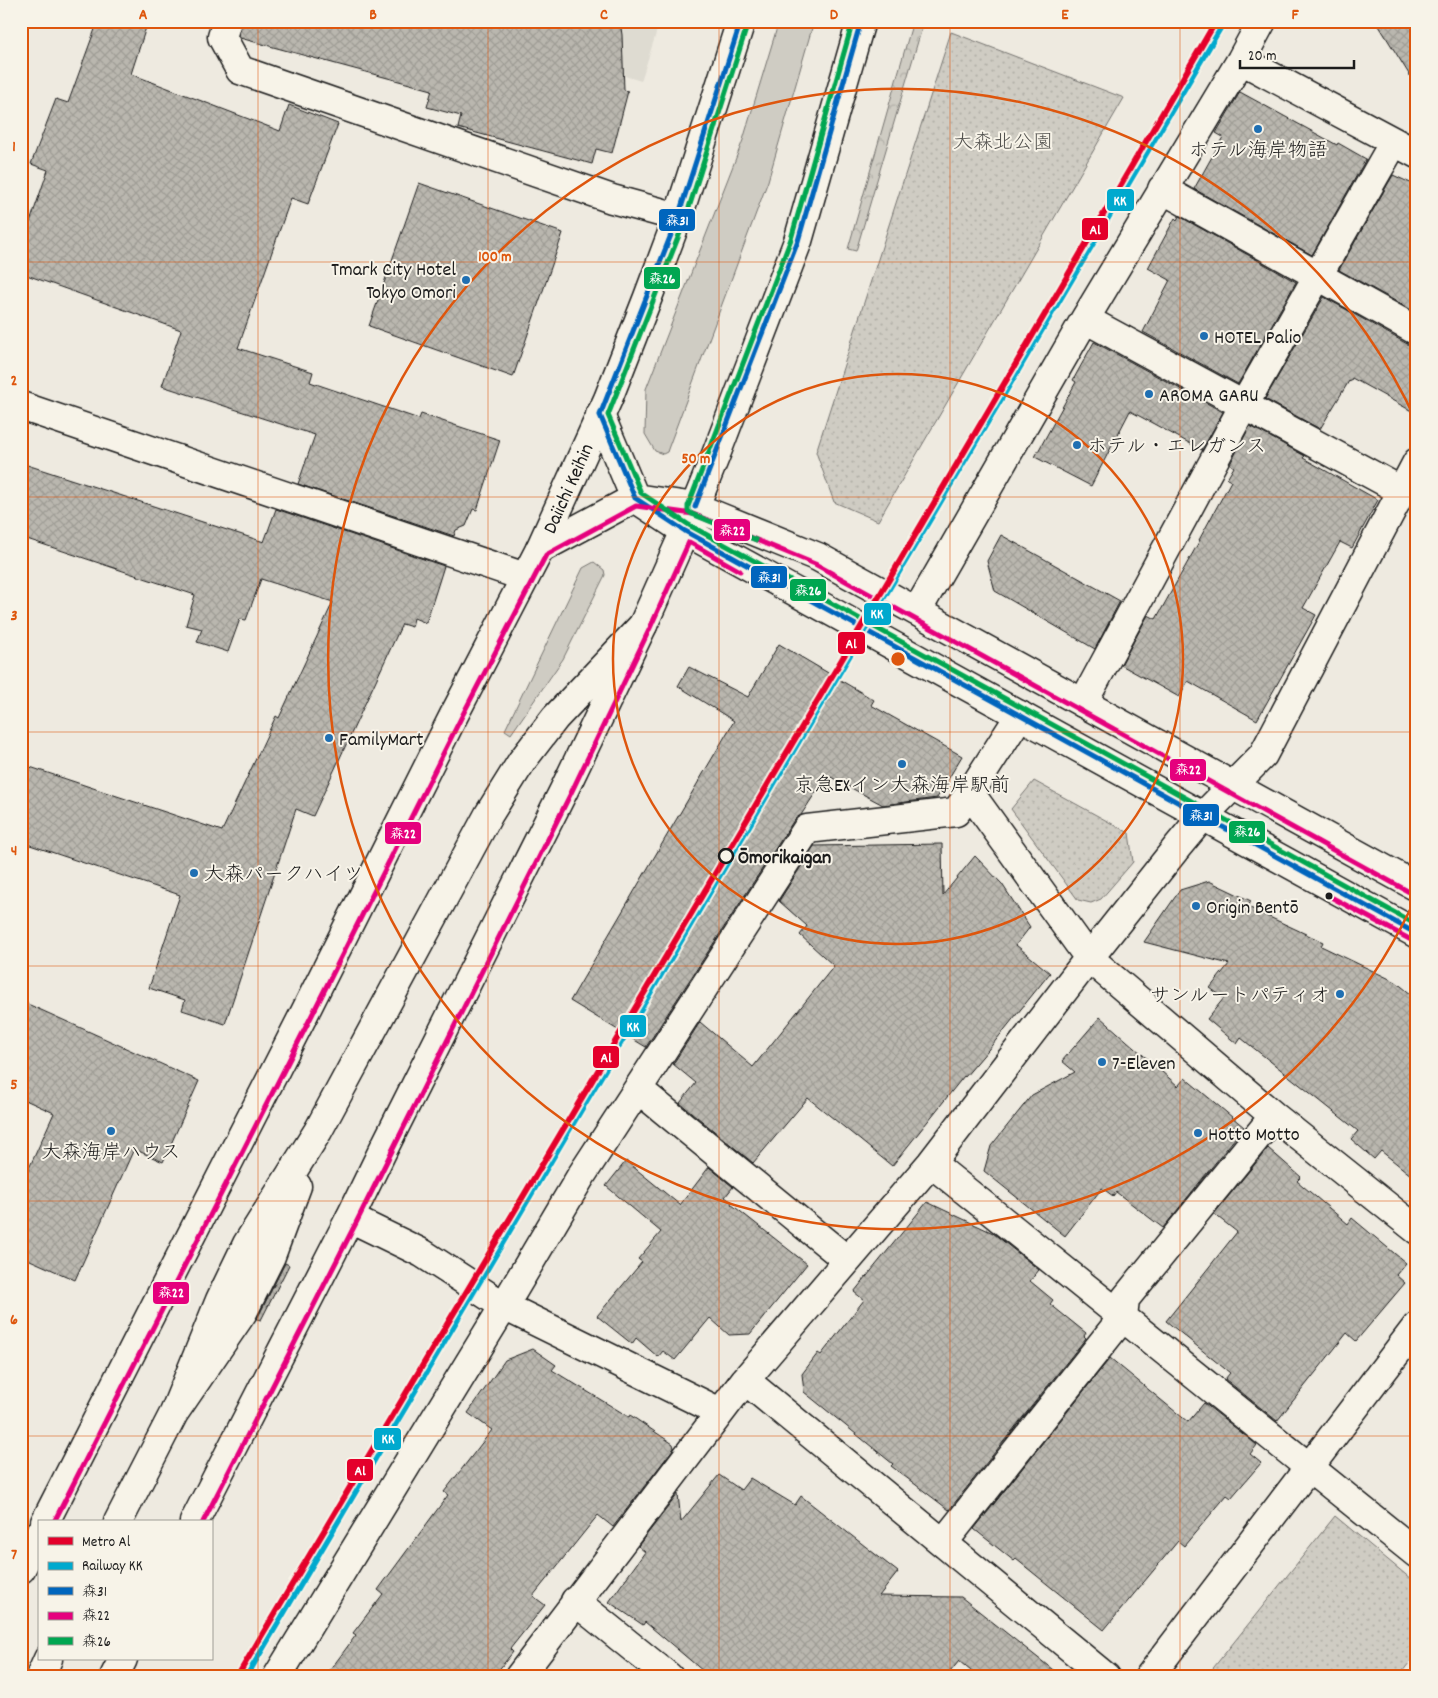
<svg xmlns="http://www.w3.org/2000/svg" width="1438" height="1698" font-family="Dekko,'Klee One',sans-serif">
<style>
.built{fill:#dedbd1}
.grass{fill:#cfccc3;stroke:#767470}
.forest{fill:url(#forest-crowns);stroke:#767470}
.park{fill:url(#park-dots);stroke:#767470}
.building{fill:url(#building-cross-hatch);stroke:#1c1c1c}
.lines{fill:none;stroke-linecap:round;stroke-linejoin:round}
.minor-casing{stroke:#1c1c1c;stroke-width:31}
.tertiary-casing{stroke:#1c1c1c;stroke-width:31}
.trunk-casing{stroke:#1c1c1c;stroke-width:31}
.motorway-casing{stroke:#1c1c1c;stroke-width:31}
.minor{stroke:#f7f3e8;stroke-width:28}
.tertiary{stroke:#f7f3e8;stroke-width:28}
.trunk{stroke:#f7f3e8;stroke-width:28}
.motorway{stroke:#f7f3e8;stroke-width:28}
.bus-1-casing{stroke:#f7f3e8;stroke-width:9}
.bus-2-casing{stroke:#f7f3e8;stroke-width:9}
.bus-3-casing{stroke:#f7f3e8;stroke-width:9}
.bus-1{stroke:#0065bd;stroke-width:5}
.bus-2{stroke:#e5007d;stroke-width:5}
.bus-3{stroke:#00a651;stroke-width:5}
.rail-1-casing{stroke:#f7f3e8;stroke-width:10}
.rail-1{stroke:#00a9ce;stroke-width:6}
.metro-1-casing{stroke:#f7f3e8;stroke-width:10}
.metro-1{stroke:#e4002b;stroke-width:6}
.grid{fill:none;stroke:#de560d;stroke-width:1;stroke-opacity:0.55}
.ring{fill:none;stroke:#de560d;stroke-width:2.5}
.poi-dot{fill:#1f6fb2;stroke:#f7f3e8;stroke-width:2}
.stop-dot{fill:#f7f3e8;stroke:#1c1c1c;stroke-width:2.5}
.bus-dot{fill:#1c1c1c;stroke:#f7f3e8;stroke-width:2}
.labels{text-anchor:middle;stroke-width:4;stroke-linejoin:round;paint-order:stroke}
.park-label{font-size:20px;fill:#52514e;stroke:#f7f3e8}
.poi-label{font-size:20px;fill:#1c1c1c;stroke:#f7f3e8;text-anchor:start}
.street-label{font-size:20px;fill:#1c1c1c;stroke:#f7f3e8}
.stop-label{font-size:20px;font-weight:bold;fill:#1c1c1c;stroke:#f7f3e8;text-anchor:start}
.centre{fill:#de560d;stroke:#f7f3e8;stroke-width:2.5}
.ring-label{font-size:15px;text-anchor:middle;font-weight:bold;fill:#de560d;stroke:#f7f3e8;stroke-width:4;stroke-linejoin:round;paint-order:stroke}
.line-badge{stroke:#f7f3e8;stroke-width:2}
.badge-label{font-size:14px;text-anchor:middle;font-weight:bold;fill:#fff}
.neatline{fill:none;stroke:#de560d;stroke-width:2}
.grid-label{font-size:16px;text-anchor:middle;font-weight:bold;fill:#de560d}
</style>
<defs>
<pattern id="forest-crowns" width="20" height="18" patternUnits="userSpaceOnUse" patternTransform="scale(1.25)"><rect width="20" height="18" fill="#cfccc3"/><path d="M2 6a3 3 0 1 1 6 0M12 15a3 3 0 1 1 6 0" fill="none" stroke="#b1afa7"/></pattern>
<pattern id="park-dots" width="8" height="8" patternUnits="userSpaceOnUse" patternTransform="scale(1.25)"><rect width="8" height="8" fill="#cfccc3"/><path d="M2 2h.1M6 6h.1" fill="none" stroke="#b1afa7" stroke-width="1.8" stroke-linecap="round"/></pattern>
<pattern id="building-cross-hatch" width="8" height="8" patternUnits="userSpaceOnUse" patternTransform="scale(1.25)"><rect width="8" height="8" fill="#bab7af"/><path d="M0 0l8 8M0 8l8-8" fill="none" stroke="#9f9d96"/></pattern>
</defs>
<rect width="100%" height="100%" fill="#eeeae0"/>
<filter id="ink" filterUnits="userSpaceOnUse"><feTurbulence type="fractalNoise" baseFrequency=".02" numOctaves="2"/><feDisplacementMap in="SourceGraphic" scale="10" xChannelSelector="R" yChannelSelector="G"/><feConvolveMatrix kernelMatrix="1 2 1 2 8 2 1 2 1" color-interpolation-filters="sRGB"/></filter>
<g filter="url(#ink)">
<path class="built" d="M449 21H660L641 81Z"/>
<path class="grass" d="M779 21H814L768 181 668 449 667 452 663 454 655 451 645 434 646 389 743 140Z
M594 562 604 570 605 575 563 659 511 734 505 730 583 568Z"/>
<path class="forest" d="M913 21H924L856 251 848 249Z"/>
<path class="park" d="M951 32 1124 98 878 521 834 502 816 452Z
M1034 781 1129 833 1133 862 1101 899 1091 903 1078 900 1011 809Z
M1335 1516 1417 1584V1653L1398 1677H1206Z"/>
<path class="building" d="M98 21H148L131 74 280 131 289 105 338 124 308 204 291 198 238 348 313 372 310 382 419 419 421 414 500 440 477 510 473 509 466 526 456 530 454 536 298 484 315 435 162 386 181 330 21 273V248L48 170 31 164 56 99 68 103Z
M242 21H620L622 35 624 90 628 91 612 153 596 149 592 164 458 128 461 116 427 107 432 90 240 38 239 35Z
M1376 21H1417V87Z
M1240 92 1337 145 1338 143 1366 159 1312 255 1194 189 1223 137 1216 133Z
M1393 175 1417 186V313L1339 270Z
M419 183 563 233 513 377 369 326Z
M1179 216 1296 282 1238 384 1143 332 1170 280 1148 268 1175 218 1177 220Z
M1324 297 1409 345 1417 347V414L1352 378 1350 382 1349 381 1320 429 1265 399Z
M1094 342 1223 412 1202 450 1130 411 1091 486 1035 457 1076 382 1073 380Z
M1250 426 1305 456 1303 458 1378 500 1352 548 1340 542 1303 608 1316 615 1257 720 1188 681 1179 697 1121 665 1148 615 1156 619 1200 540H1199L1231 481 1227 479 1234 467 1230 464Z
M21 463 264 542 276 509 444 566 426 623 414 618 412 627 402 624 313 816 296 809 225 1024 182 1010 185 1000 149 988 180 895 21 842V764L222 831 276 716 279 718 333 602 261 579 246 620 240 619 228 652 197 642 202 629 186 625 195 595 21 537Z
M1001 535 1120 601 1095 649 995 591 987 561Z
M779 644 874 700 871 705 962 756 937 798 883 805 827 775 801 815 794 820 646 1047 570 1001 734 721 678 686 689 667 748 697Z
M942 844 943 895 975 856 1002 884 1030 927 1016 945 1050 973 988 1050 965 1077 964 1076 892 1166 808 1098 753 1163 680 1103 696 1083 673 1064 700 1022 753 1067 834 966 800 935 807 926 779 901 814 846Z
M1209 881 1251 901 1248 907 1323 942 1321 946 1396 982 1417 999V1180L1381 1151 1374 1159 1351 1139 1358 1131 1241 1038 1237 1044 1207 1019 1224 998 1210 988 1229 964 1144 942 1180 890Z
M21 1001 199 1081 163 1162 134 1149 75 1280 21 1256V1186L54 1113 21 1098Z
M1100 1017 1178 1086 1185 1078 1244 1127 1163 1228 1116 1192 1113 1196 1102 1188 1065 1236 984 1171 991 1146 1032 1095 1075 1072 1062 1061Z
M1268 1148 1301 1177 1297 1181 1348 1224 1352 1218 1406 1263 1396 1275 1405 1283 1356 1341 1347 1333 1277 1421 1225 1379 1230 1373 1166 1321 1237 1232 1214 1214Z
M626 1161 680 1205 709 1167 733 1187 725 1197 732 1202 731 1204 807 1264 750 1334 729 1335 710 1318 675 1360 663 1351 658 1357 636 1338 632 1344 597 1316 642 1262 638 1259 661 1232 606 1186Z
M927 1202 993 1233 1039 1270 1030 1281 1053 1300 1050 1304 1086 1333 1084 1336 1086 1338 949 1510 891 1466 893 1464 804 1392 802 1374 818 1353 821 1355 864 1300 854 1292Z
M285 1263 289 1265 261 1320 257 1319Z
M533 1349 556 1365 552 1370 629 1417 630 1415 673 1444 674 1448 613 1527 598 1515 533 1596 545 1605 510 1649 513 1652 493 1677H325L356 1635 353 1633 383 1594 378 1590 448 1495 444 1492 492 1430 468 1413 505 1360Z
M1110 1358 1188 1422 1204 1403 1257 1445 1250 1454 1261 1463 1231 1498 1227 1495 1184 1546 1178 1541 1104 1630 1016 1559 1014 1561 974 1529Z
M719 1475 741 1490 750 1478 795 1505 801 1496 898 1572 879 1596 961 1597 1062 1677H978L959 1661 946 1677H710L645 1622 643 1625 609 1602 645 1552 638 1546 678 1494 681 1522Z"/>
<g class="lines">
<defs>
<path id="minor" d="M227 21 222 37 240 70 612 199 678 217
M1241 60 1417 154
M1162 189 1417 331
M1085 319 1402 491
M21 406 525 577
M917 611 1085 319 1241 60 1262 21
M1083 703 1244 405 1394 142
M970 793 1089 958 1274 1116 1417 1230
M638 1089 847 1260
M931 1163 1417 1554
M350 1218 422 1253 504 1306 720 1412
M745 1380 1106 1677
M943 1543 1123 1317 1125 1299 1274 1116
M575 1601 669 1677
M277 1677 504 1306 581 1176 807 829 956 812 970 793 1020 715
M519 1677 745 1380 931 1163 1089 958 1178 846 1203 816 1263 755 1417 462
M1149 1677 1417 1326"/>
<path id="tertiary" d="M600 415 635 498 685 531 1417 934
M540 549 635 498 695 507 818 557 1417 887"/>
<path id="trunk" d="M45 1522 305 1012 454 715 540 549 608 399 648 297 678 217 741 21
M194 1522 350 1218 382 1152 564 790 643 625 685 531 715 457 798 241 861 21
M21 1569 39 1534
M114 1677 123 1659"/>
<path id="motorway" d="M174 1413 220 1300 247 1244 318 1131 489 814 522 761 555 718 643 625
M118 1522 174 1413 243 1312 271 1256 297 1186
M40 1677 48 1659"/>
</defs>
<use href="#minor" class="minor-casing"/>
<use href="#tertiary" class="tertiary-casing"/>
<use href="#trunk" class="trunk-casing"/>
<use href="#motorway" class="motorway-casing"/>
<use href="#minor" class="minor"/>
<use href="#tertiary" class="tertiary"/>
<use href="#trunk" class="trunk"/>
<use href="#motorway" class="motorway"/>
<defs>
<path id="bus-1" d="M600 415 635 498 685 531 1417 934
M600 415 678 217 741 21
M695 507 798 241 861 21"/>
<path id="bus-2" d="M1329 896 1413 941
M54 1522 312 1015 461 718 546 555 636 506 693 514 815 564 1413 894
M203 1522 357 1221 571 793 650 628 689 542 740 571"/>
<path id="bus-3" d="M748 23 685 220 608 415 641 493 689 525 1417 925
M756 540 692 514 688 511V506L791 239 853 21"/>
</defs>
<use href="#bus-1" class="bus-1-casing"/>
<use href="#bus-2" class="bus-2-casing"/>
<use href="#bus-3" class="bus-3-casing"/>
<use href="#bus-1" class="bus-1"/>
<use href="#bus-2" class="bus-2"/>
<use href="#bus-3" class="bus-3"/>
<defs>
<path id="rail-1" d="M246 1677C573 1127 901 578 1222 25"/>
</defs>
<use href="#rail-1" class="rail-1-casing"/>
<use href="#rail-1" class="rail-1"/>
<defs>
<path id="metro-1" d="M237 1677C565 1126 894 576 1216 21"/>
</defs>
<use href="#metro-1" class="metro-1-casing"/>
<use href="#metro-1" class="metro-1"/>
</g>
</g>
<path class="grid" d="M258 21V1677M488 21V1677M719 21V1677M950 21V1677M1180 21V1677M21 262H1417M21 497H1417M21 732H1417M21 966H1417M21 1201H1417M21 1436H1417"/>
<g class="ring">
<circle cx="898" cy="659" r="285"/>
<path d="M1417 895A570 570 0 1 1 1417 423"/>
</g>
<g class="poi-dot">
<circle cx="1258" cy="129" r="5"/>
<circle cx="466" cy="280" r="5"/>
<circle cx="1204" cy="336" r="5"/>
<circle cx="1149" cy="394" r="5"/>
<circle cx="1077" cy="445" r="5"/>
<circle cx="329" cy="738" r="5"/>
<circle cx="902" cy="764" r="5"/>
<circle cx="194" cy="873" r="5"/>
<circle cx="1196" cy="906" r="5"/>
<circle cx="1340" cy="994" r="5"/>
<circle cx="1102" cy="1062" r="5"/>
<circle cx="111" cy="1131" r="5"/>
<circle cx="1198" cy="1133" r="5"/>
</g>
<circle class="stop-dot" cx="726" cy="856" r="7"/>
<circle class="bus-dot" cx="1329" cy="896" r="4.5"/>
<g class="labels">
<g class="park-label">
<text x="1003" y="148">大森北公園</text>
</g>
<g class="poi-label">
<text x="1258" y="156" text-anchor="middle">ホテル海岸物語</text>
<text x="456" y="275" text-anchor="end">Tmark City Hotel<tspan x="456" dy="23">Tokyo Omori</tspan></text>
<text x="1214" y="343">HOTEL Palio</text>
<text x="1159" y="401">AROMA GARU</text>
<text x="1087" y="452">ホテル・エレガンス</text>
<text x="339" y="745">FamilyMart</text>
<text x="902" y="791" text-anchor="middle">京急EXイン大森海岸駅前</text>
<text x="204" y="880">大森パークハイツ</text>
<text x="1206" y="913">Origin Bentō</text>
<text x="1330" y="1001" text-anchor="end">サンルートパティオ</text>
<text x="1112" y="1069">7-Eleven</text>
<text x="1208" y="1140">Hotto Motto</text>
<text x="111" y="1158" text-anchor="middle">大森海岸ハウス</text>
</g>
<g class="street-label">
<text transform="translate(567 488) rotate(-66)" y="7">Daiichi Keihin</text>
</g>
<g class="stop-label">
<text x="738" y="863">Ōmorikaigan</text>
</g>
</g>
<circle cx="898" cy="659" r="8" class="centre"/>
<g class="ring-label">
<text x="495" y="261">100 m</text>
<text x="696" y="463">50 m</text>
</g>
<g class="line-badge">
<rect x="1106" y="188" width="29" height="24" rx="5" fill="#00a9ce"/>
<rect x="658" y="208" width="38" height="24" rx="5" fill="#0065bd"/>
<rect x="1081" y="217" width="28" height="24" rx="5" fill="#e4002b"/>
<rect x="643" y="266" width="38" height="24" rx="5" fill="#00a651"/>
<rect x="713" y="518" width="38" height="24" rx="5" fill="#e5007d"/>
<rect x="750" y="565" width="38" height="24" rx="5" fill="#0065bd"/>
<rect x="789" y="578" width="38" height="24" rx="5" fill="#00a651"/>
<rect x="863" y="602" width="29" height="24" rx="5" fill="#00a9ce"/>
<rect x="837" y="631" width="29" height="24" rx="5" fill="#e4002b"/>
<rect x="1169" y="758" width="38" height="24" rx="5" fill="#e5007d"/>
<rect x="1182" y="803" width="38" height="24" rx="5" fill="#0065bd"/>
<rect x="1228" y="820" width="38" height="24" rx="5" fill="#00a651"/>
<rect x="384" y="821" width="38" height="24" rx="5" fill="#e5007d"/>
<rect x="619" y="1014" width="28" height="24" rx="5" fill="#00a9ce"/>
<rect x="592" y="1045" width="28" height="24" rx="5" fill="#e4002b"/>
<rect x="152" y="1281" width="38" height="24" rx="5" fill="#e5007d"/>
<rect x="373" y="1427" width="29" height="24" rx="5" fill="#00a9ce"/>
<rect x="346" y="1458" width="28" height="24" rx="5" fill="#e4002b"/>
</g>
<g class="badge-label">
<text x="1120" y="205">KK</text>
<text x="677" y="225">森31</text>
<text x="1095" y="234">Al</text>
<text x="662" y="283">森26</text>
<text x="732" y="535">森22</text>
<text x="769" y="582">森31</text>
<text x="808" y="595">森26</text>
<text x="877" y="618">KK</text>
<text x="851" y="648">Al</text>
<text x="1188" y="774">森22</text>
<text x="1201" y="820">森31</text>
<text x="1247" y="836">森26</text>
<text x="403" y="838">森22</text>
<text x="633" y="1031">KK</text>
<text x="606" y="1062">Al</text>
<text x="171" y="1297">森22</text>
<text x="388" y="1443">KK</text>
<text x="360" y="1475">Al</text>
</g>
<rect width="1438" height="1698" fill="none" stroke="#f7f3e8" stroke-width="55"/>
<rect x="38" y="1520" width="175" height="140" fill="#f7f3e8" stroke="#9f9d96"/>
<rect x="48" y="1537" width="25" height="8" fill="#e4002b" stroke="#9f9d96"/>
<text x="82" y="1546" font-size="15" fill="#1c1c1c">Metro Al</text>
<rect x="48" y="1562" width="25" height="8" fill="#00a9ce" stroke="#9f9d96"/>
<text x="82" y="1570" font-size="15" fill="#1c1c1c">Railway KK</text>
<rect x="48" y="1587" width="25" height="8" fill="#0065bd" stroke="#9f9d96"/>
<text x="82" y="1596" font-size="15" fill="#1c1c1c">森31</text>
<rect x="48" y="1612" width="25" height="8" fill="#e5007d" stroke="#9f9d96"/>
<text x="82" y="1620" font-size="15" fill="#1c1c1c">森22</text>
<rect x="48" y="1637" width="25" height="8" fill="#00a651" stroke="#9f9d96"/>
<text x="82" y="1646" font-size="15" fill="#1c1c1c">森26</text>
<path d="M1240 60v8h114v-8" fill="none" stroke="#1c1c1c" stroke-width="2.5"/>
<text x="1248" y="60" font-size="15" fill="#1c1c1c" stroke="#f7f3e8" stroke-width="4" paint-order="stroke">20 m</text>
<rect x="28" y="28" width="1382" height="1642" class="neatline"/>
<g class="grid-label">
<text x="143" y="19">A</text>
<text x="373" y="19">B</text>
<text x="604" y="19">C</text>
<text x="834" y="19">D</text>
<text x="1065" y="19">E</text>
<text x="1295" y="19">F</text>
<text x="14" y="151">1</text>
<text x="14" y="385">2</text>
<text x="14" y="620">3</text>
<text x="14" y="855">4</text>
<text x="14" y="1089">5</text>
<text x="14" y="1324">6</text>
<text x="14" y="1559">7</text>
</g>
</svg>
